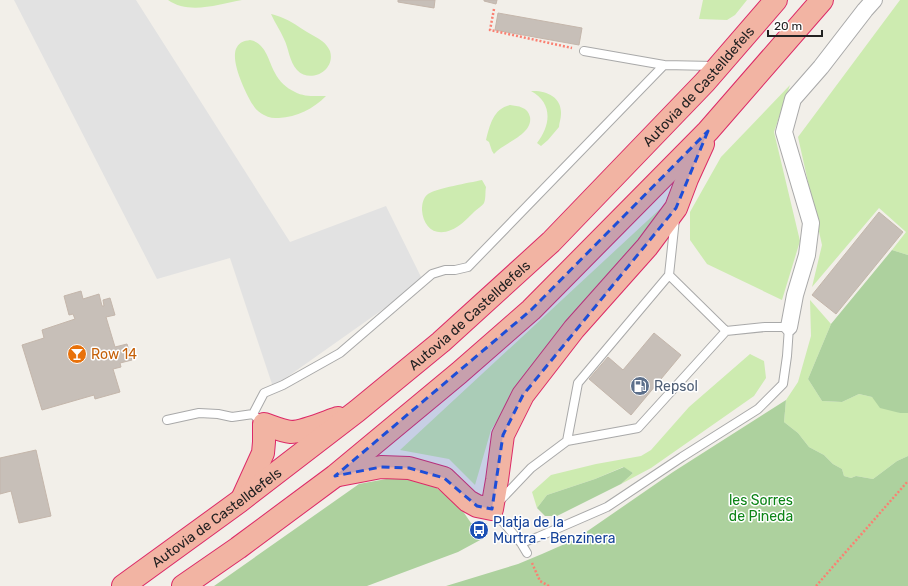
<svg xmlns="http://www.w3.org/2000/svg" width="908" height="586" font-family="Rubik,sans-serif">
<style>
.grass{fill:#cdebb0}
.forest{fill:#add19e}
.parking{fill:#e2e2e2}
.building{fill:#c7bfb8;stroke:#c4b6ab}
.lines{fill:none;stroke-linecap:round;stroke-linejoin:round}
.service-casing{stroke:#a9a9a9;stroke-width:10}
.minor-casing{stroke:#a9a9a9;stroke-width:18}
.trunk-casing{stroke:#dc2a67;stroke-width:24}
.path{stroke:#fa8072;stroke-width:2.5;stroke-dasharray:2 2;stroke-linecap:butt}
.service{stroke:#fff;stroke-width:8}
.minor{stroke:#fff;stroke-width:16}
.trunk{stroke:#f2b4a3;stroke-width:22}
.marked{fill:#1d4ed8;fill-opacity:0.2;stroke:#1d4ed8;stroke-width:3;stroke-dasharray:8 5;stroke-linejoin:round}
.labels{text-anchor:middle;stroke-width:3;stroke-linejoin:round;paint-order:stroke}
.street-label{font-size:14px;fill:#222;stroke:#fff}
.food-label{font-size:14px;fill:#c56008;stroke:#fff;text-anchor:start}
.service-label{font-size:14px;fill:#4e5e75;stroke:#fff;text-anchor:start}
.park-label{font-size:14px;fill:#0c8416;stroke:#fff}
.transit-label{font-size:14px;fill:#164399;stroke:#fff;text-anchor:start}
</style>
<rect width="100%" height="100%" fill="#f2efe9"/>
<path class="grass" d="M168 0H242C219 4 189 15 168 0Z
M703 0H747L735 15 727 20 699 19Z
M900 0H908V255L892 250 906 232 879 208 812 287 822 245 798 137Z
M271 14C275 15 279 16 283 18 291 21 299 27 307 32 312 35 318 38 322 41 326 44 328 47 330 51 336 71 310 84 297 70 289 61 289 49 284 39 280 30 275 23 271 14Z
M250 40C266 43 268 60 275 73 279 81 286 88 295 92 304 97 315 96 326 96 313 109 297 117 279 118 274 118 269 118 264 115 260 113 255 109 253 105 246 94 229 59 237 47 240 42 244 41 250 40Z
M790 85 774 132 800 241 782 300 707 264 690 240V212L721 157Z
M531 91C546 90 562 97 561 114 561 119 559 123 559 127L548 140 541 146 537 143C551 125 553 103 531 91Z
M510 105C518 106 528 107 530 117 533 135 503 143 494 154L492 151 489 142 486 140C490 125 493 109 510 105Z
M482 180 486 187C485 192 486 199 484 203 482 206 476 210 473 213 467 219 459 227 451 230 435 237 423 227 422 210 422 204 423 198 428 194 437 188 469 183 482 180Z
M660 209 661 216 514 396 491 430 475 485 449 459 400 450Z
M810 300 831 324 808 379 822 401 842 402 859 394 872 397 900 413H908V456L897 461 873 479 856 476 851 478 844 476 842 469 833 464 824 455 809 447 798 433 784 422 786 400 798 382 811 336Z
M750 354 764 361 766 378 754 396 651 468 621 484 633 473 623 467 595 479 547 495 537 508 532 492 551 475 596 464 641 456 651 450 689 407Z"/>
<path class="forest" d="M892 250 908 255V413H900L880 408 872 397 859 394 842 402 822 401 808 379 831 324Z
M786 400 784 422 798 433 809 447 824 455 833 464 842 469 844 476 851 478 856 476 873 479 897 461 908 456V586H446L518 564 542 554 576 539 673 472Z
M624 467 633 473 621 484 557 516H545L537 508 547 495 595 479Z
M397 477 433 485 460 507 482 539 458 552 367 586H214L359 484Z"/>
<path class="parking" d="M14 0H136L290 242 386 206 423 281 273 387 230 258 157 279Z"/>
<path class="building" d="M398 0H435L434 8 398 2Z
M484 0H497L496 4 484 1Z
M498 13 582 28 579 45 495 30Z
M879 212 903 232 836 314 812 295Z
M81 291 83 299 99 294 102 306H104L103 300 110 298 115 315 106 317 115 347 127 344 132 360 120 363 121 367 113 369 120 392 95 399 94 395 42 410 22 345 44 338 42 330 75 319 73 314 69 315 64 296Z
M654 333 681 355 631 415 589 379 608 357 623 370Z
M36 450 51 516 19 523 11 491 0 494V458Z"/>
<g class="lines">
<defs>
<path id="service" d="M584 51 664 65
M253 414 264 393 283 385 340 353 432 274 445 270H455L468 267 664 65 714 66
M167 420 199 413 218 414 232 417 253 414 257 418
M567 441 638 428 726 331 669 275
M521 543 538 537 607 507 682 457 758 409 783 384 787 356 789 327H765L726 331
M527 553 521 543 492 509 531 468 567 441 578 383 669 275 675 219"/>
<path id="minor" d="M789 327 795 295 807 255 811 223 784 132 793 99 821 67 865 10 874 0"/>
<g id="trunk">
<path d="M339 475 381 467 409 468 444 478 468 501 477 506 492 509 497 480 503 435 523 395 574 329 647 247 676 208 687 179 703 144"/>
<path d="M243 497 263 453 264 442V424C273 427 282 431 291 432 303 432 326 422 338 418"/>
<path id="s1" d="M123 586 240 501 357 411 441 342 551 242 705 82 776 0"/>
<path d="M183 586 238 548 335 476 459 373 531 310 708 131 822 0"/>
</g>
</defs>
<use href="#service" class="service-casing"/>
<use href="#minor" class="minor-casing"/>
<use href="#trunk" class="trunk-casing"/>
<path class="path" d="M494 9 490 30 572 48
M532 563 540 581 549 586
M816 586 908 481"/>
<use href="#service" class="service"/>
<use href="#minor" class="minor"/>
<use href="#trunk" class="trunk"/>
</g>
<path class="marked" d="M708 131 676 208 523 395 503 435 492 509 477 506 444 478 409 468 381 467 335 476 531 310Z"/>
<defs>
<symbol id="bar-disc" viewBox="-11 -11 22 22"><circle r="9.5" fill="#e8710a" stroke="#fff"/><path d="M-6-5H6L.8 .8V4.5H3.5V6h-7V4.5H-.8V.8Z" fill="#fff"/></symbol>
<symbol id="fuel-disc" viewBox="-11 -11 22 22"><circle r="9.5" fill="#5c6f8a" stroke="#fff"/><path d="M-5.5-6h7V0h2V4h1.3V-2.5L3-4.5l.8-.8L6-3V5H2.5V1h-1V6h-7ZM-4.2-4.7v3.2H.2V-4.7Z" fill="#fff"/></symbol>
<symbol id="bus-disc" viewBox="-11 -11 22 22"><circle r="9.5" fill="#1a4fb4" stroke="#fff"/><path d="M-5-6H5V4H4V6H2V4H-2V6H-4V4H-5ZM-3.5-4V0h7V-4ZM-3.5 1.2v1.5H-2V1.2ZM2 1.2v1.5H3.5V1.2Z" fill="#fff"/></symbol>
</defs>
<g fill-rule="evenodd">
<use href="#bar-disc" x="66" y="343" width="22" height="22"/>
<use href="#fuel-disc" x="629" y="375" width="22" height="22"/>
<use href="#bus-disc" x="468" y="519" width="22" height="22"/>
</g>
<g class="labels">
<g class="street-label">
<text dy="5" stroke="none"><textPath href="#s1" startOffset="764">Autovia de Castelldefels</textPath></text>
<text dy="5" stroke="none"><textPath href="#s1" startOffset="440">Autovia de Castelldefels</textPath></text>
<text dy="5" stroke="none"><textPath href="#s1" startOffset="116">Autovia de Castelldefels</textPath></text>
</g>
<g class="food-label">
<text x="91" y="359">Row 14</text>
</g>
<g class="service-label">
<text x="654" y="391">Repsol</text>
</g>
<g class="park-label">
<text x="761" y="505">les Sorres<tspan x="761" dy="16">de Pineda</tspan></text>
</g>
<g class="transit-label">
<text x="493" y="527">Platja de la<tspan x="493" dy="16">Murtra - Benzinera</tspan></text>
</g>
</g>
<path d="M768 30v6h54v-6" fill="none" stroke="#222222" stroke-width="2"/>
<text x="774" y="30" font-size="12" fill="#222222" stroke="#ffffff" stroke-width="3" paint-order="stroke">20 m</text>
</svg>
